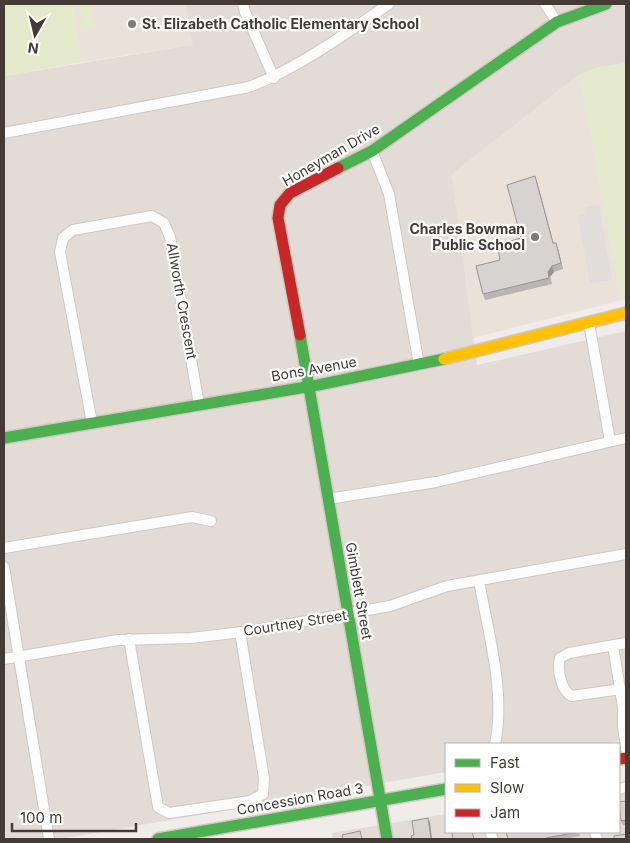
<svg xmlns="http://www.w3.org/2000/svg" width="630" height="843" font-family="Inter,sans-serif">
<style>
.residential{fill:#e3dcd6}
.education{fill:#eae1d8}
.green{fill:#e3e9ca}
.parking{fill:#e1ddda}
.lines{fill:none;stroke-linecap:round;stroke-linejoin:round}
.street-casing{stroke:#ccc8c5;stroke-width:12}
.fast-casing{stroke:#d0c8c1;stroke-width:14}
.slow-casing{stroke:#d0c8c1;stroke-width:14}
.jam-casing{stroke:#d0c8c1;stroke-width:14}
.street{stroke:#fdfcfc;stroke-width:10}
.fast{stroke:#4caf50;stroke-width:11}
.slow{stroke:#ffc107;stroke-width:11}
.jam{stroke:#c62828;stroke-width:11}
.wall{fill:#b9b5b3}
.shaded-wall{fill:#969492}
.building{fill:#d7d3d0;stroke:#969492}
.poi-dot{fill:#807974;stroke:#fff;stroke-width:2}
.labels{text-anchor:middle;stroke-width:4.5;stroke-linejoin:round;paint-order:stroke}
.poi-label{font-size:14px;font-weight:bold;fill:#453b35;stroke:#fff;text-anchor:start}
.street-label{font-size:14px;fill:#453b35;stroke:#fff}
</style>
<rect width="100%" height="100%" fill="#efece9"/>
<path class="residential" d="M185 4H626V63L599 67 580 74 452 174 477 365 626 331V740L601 744H446V772L61 839H4V76L192 45Z
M626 785V839H333L332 833 446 814V832H619V787Z"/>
<path class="education" d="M72 4H185L193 45 82 62Z
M580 74 621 300 473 338 452 174Z"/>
<path class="green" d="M4 4H72L82 62 4 76Z
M79 4H91L95 27 83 29Z
M626 63V299L621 300 580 74 599 67Z"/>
<path class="parking" d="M599 205 612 280 590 283 578 215 585 214 584 208Z"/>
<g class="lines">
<defs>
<path id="street" d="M243 4 245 12 274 78
M545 4 557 22
M4 133 249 87C298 68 345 34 389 4
M372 151 389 194 419 365
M589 323 610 441
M92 423 60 252 63 238 73 230 152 216 164 223 170 237 199 405
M328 499 436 482 626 438
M4 548 192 517 211 521
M4 567 49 839
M479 581C488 632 506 693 495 744
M129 639 158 807 169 813 250 801 263 794 264 778 240 632
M613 646 623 707
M4 659 118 640 191 638 251 631 390 606 447 586 626 554
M621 689 572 696C561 691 557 670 560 658L569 653 626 643
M626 706 623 707V726L626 749
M619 789 626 787
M491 832 492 839
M595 832 597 839"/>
<path id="fast" d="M338 168 372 151 557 22 606 4
M300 335 387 839
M4 438 318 385 444 359
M158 839 446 789"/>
<path id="slow" d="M444 359 626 313"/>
<path id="jam" d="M300 335 278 218 280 205 290 193 338 168
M619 759 626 758"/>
</defs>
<use href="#street" class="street-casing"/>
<use href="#fast" class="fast-casing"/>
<use href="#slow" class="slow-casing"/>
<use href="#jam" class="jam-casing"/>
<use href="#street" class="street"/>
<use href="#fast" class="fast"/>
<use href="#slow" class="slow"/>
<use href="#jam" class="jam"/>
</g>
<path class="wall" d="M537 182 553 243H556L558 249 563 269 554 272 550 277 552 284 485 300 483 294 500 260 521 238Z
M626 801V825H623L621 821Z
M506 832H579L580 836 564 839H508Z"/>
<path class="shaded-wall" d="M535 176 537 182 555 249 553 243Z
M556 243 558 249 563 269 561 263Z
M552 266 554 272 550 277 552 284 548 272Z
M428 818 430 822 432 839H431Z"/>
<path class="building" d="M535 176 553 243H556L561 263 552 266 548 272 549 278 483 294 476 266 500 260 497 245 521 238 507 185Z
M626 801V820L621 821 619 802Z
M428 818 431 839H412L411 836 414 835 412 821Z
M360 831 362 839H343L342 835Z
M452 832H472L474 839H453Z
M506 832H578L541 839H508Z
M626 834V839H614V836Z"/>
<g class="poi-dot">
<circle cx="132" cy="24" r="5"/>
<circle cx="535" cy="237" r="5"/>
</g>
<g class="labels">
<g class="poi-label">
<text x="142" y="29">St. Elizabeth Catholic Elementary School</text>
<text x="525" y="234" text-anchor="end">Charles Bowman<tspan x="525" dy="16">Public School</tspan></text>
</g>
<g class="street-label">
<text transform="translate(331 155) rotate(-30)" y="5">Honeyman Drive</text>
<text transform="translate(182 301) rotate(80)" y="5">Allworth Crescent</text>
<text transform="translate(314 369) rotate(-10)" y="5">Bons Avenue</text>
<text transform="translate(359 591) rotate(80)" y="5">Gimblett Street</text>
<text transform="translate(295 623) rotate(-9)" y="5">Courtney Street</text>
<text transform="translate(300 799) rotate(-10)" y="5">Concession Road 3</text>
</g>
</g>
<rect width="630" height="843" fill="none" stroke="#453b35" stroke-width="10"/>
<rect x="445" y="743" width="175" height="90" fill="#ffffff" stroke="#b5b1ae"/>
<rect x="455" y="759" width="25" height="8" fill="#4caf50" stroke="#b5b1ae"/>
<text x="490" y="768" font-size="15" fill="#453b35">Fast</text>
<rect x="455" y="784" width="25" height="8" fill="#ffc107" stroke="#b5b1ae"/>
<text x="490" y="793" font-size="15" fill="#453b35">Slow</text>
<rect x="455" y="809" width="25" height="8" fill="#c62828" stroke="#b5b1ae"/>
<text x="490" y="818" font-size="15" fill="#453b35">Jam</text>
<g transform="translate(35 35) rotate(188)" stroke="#ffffff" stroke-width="4" paint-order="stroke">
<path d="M0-4L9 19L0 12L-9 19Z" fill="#453b35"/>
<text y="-8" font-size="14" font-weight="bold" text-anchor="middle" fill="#453b35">N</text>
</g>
<path d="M12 823v8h124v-8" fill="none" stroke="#453b35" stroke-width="2.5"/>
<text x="20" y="823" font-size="15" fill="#453b35" stroke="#ffffff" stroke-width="4" paint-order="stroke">100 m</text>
</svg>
